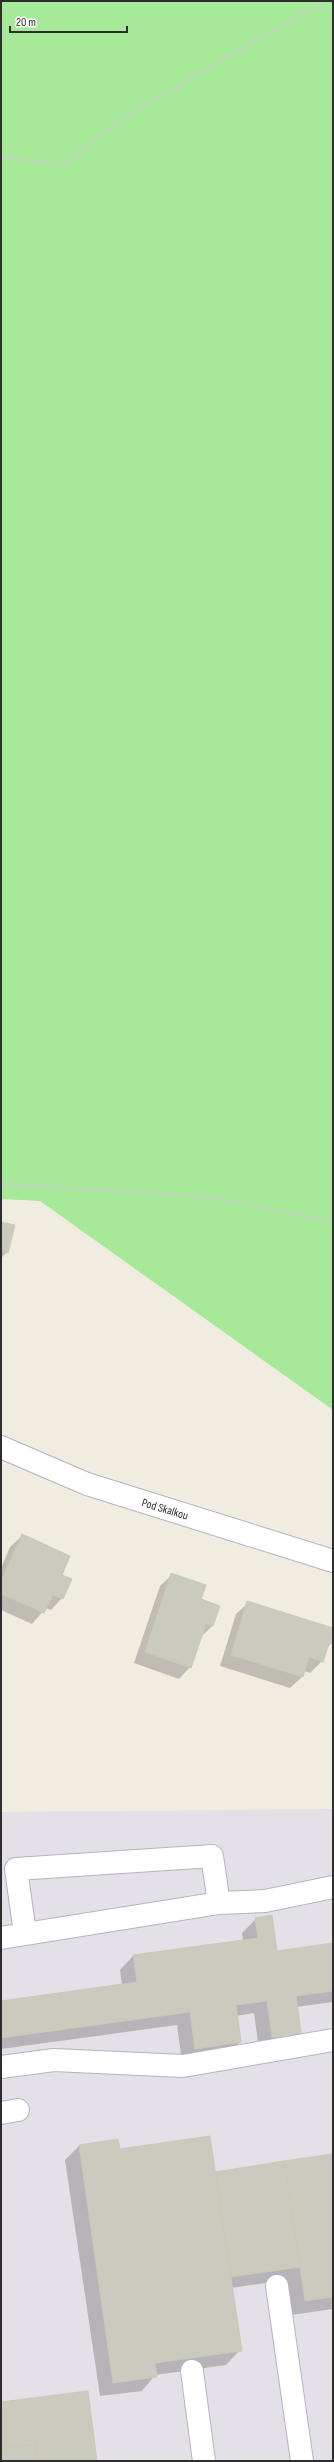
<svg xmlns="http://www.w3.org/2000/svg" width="334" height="2462" font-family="'Sofia Sans Condensed',sans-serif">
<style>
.industrial{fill:#e4e0e8}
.green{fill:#a6ea99}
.shadow{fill:#0003}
.building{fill:#cbcabe;stroke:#ccc8b8}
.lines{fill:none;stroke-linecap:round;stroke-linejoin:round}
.service-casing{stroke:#b3b4c2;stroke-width:24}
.minor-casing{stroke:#b3b4c2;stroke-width:24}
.path{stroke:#cdcdcd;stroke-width:2.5;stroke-dasharray:3 2;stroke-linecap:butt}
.service{stroke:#fff;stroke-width:22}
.minor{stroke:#fff;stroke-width:22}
.labels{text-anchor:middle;stroke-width:4;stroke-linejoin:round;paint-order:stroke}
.street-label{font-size:12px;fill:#2e2e2e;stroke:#fff}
</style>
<rect width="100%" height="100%" fill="#f0ece0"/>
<path class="industrial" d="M333 1809V2461H1V1812Z"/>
<path class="green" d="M1 1H333V1410L40 1201 1 1199Z"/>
<path class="shadow" d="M1 1223 7 1252 1 1258Z
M22 1536 60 1575 62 1598 51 1610 46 1608 32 1624 1 1610V1568L10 1547Z
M172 1575 200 1600 212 1626 200 1638 190 1667 179 1679 134 1663 160 1586Z
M248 1603 333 1629 331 1643 326 1649 322 1661 310 1673 304 1671 302 1677 290 1688 220 1666 236 1614Z
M256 1919 277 1952 333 1944V2002L296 2007 301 2039 260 2056 254 2013 236 2016 240 2042 226 2055 182 2062 177 2025 1 2049V2002L122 1985 120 1970 133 1956 243 1941 242 1933Z
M117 2140 119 2150 215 2173 333 2155V2309L291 2315 286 2280 231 2288 240 2350 226 2365 155 2375 142 2391 100 2396 65 2160 79 2146Z"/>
<path class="building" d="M1 1222 15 1225 8 1253 1 1251Z
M22 1534 70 1556 62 1575 72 1579 63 1599 53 1595 44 1613 1 1594V1581Z
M171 1573 206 1585 201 1599 220 1606 213 1626 206 1624 191 1668 145 1652Z
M247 1601 333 1628V1641L332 1644 329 1643 323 1662 309 1657 303 1677 231 1655Z
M272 1915 277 1951 333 1943V1991L296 1996 302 2039 273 2043 267 2001 236 2005 241 2042 195 2049 190 2012 1 2038V2001L137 1982 133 1955 258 1938 255 1918Z
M210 2136 242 2351 155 2363 157 2377 113 2383 79 2145 118 2139 120 2149Z
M333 2154V2297L305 2301 284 2161Z
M284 2161 300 2267 231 2277 215 2172Z
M88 2391 97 2461H38L36 2444 1 2449V2402Z
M36 2444 38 2461H1V2449Z"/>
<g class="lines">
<defs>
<path id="service" d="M25 1933 16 1869 212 1856 219 1903
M1 1938 219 1903 265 1901 333 1887
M1 2067 54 2060 183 2066 333 2040
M1 2113 18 2110
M277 2286 302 2461
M192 2371 204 2461"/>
<path id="minor" d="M1 1447 87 1484 333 1561"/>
</defs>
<use href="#service" class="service-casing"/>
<use href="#minor" class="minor-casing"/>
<path class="path" d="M1 157 64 165 125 117 324 1
M1 1184 212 1197 333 1222"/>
<use href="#service" class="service"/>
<use href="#minor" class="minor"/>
</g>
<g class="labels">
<g class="street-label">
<text transform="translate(165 1509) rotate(17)" y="4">Pod Skalkou</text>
</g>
</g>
<rect width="334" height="2462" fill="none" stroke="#2e2e2e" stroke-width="4"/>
<path d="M10 26v6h117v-6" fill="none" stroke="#2e2e2e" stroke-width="2"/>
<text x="16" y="26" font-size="12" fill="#2e2e2e" stroke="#ffffff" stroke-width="3" paint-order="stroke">20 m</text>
</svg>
